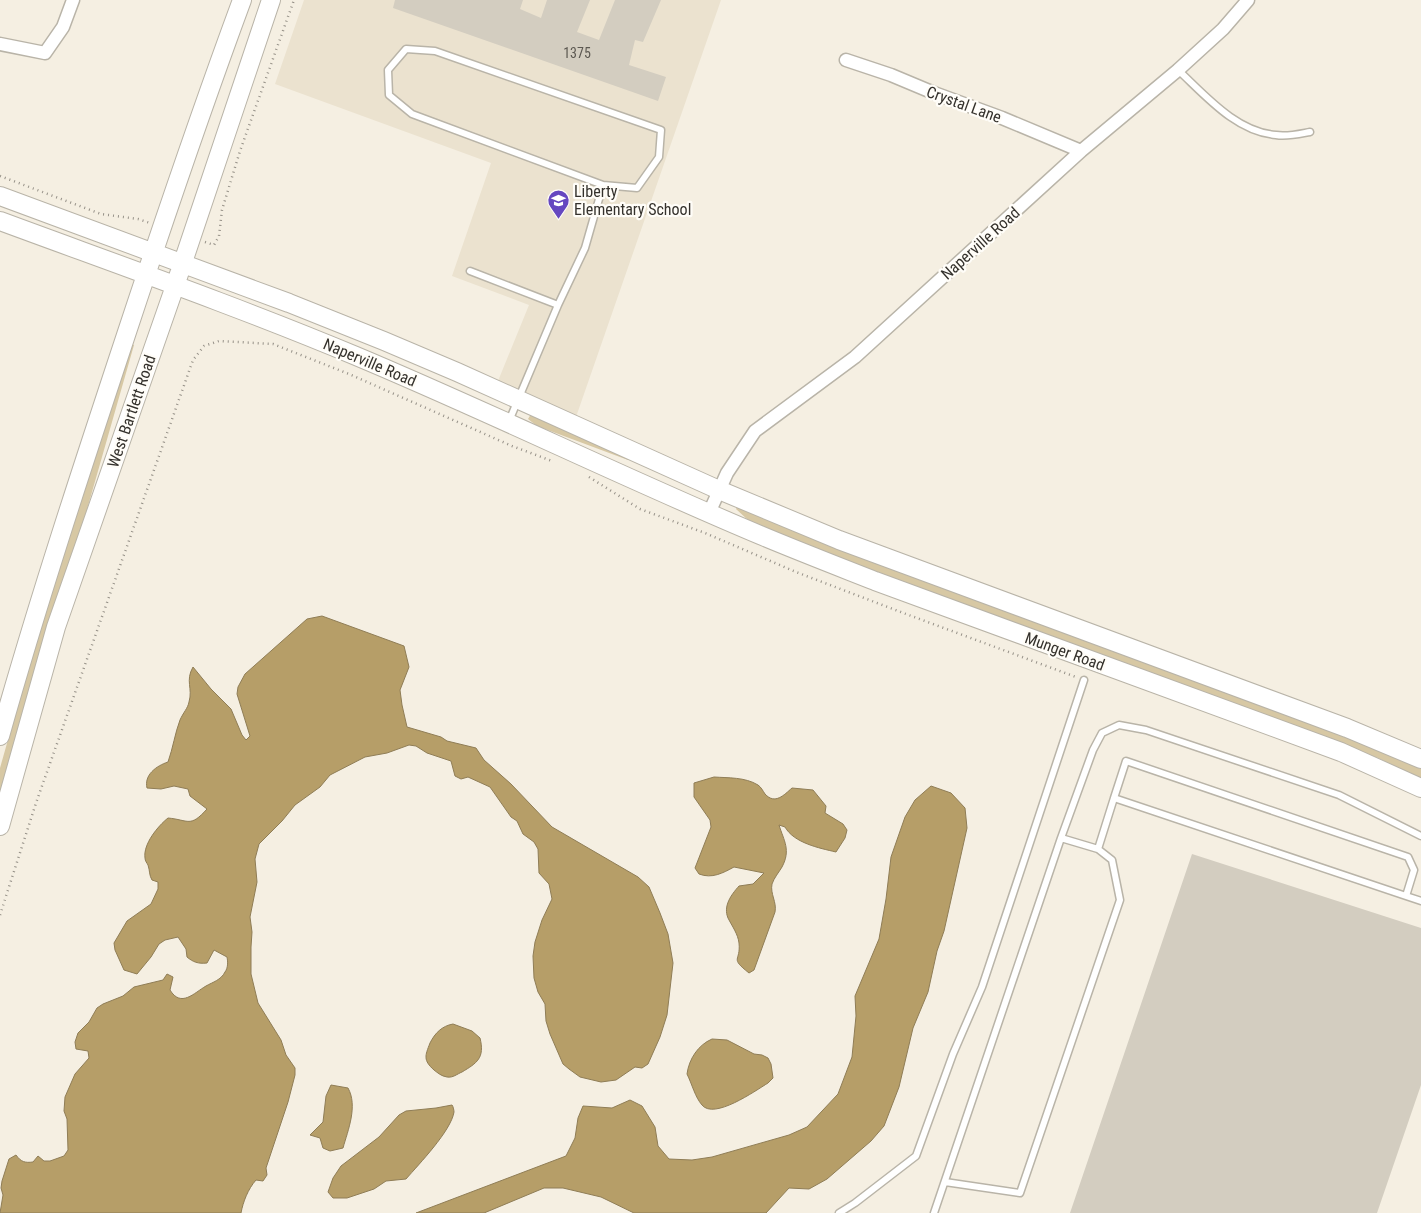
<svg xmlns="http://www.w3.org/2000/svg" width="1421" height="1213" font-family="'Roboto Condensed',sans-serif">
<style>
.built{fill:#ebe2cf}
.green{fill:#d7c8a4}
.water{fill:#b69e68;stroke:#8f7d56}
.building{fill:#d3cdc0}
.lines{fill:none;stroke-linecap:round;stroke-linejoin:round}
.lane-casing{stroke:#b9b4a8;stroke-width:9}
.street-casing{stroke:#b9b4a8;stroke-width:15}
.secondary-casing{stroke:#b9b4a8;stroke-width:20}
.path{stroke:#969188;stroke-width:2.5;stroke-dasharray:1 4;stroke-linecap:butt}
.lane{stroke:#fff;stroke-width:6}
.street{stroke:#fff;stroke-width:12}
.secondary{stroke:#fff;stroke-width:18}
.labels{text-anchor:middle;stroke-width:4.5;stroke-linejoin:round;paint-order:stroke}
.number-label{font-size:14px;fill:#5c5851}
.street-label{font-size:16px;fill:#34312c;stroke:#fffdf8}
.poi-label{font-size:16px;fill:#34312c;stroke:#fffdf8;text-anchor:start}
</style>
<rect width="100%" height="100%" fill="#f5efe2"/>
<path class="built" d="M304 0H721L576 417 498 381 529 305 452 276 491 163 275 84Z"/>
<path class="green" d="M131 344 134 345 86 513 48 625 0 795V768L32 655Z
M531 414 629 458 628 460 537 426 528 419Z
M737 507 829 546 1338 734 1421 769V779L1378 758 1344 745 838 558 749 521 736 509Z"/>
<path class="water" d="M322 616 404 646 409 667 400 690 402 705 407 727 441 737 447 741 476 748 484 760 511 784 552 827 638 877 649 887 660 913 668 934 673 963 667 1015 660 1037 648 1064 642 1068 635 1067 616 1080 601 1082 580 1077 569 1069 563 1064 550 1034 546 1021 545 1004 538 992 534 978 533 956 535 942 542 920 552 899 549 884 539 873 538 849 534 842 523 834 517 821 511 817 490 787 468 777 461 779 455 776 451 761 427 753 416 746 409 745 387 753 365 757 330 775 320 787 295 805 282 821 259 844 255 859 257 882 250 917 252 932 251 947V974L258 1003 281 1040 286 1055 295 1068V1075L288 1102 266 1168 267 1175 263 1181 256 1180C248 1189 243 1202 241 1213H0L3 1195 1 1188 2 1181 9 1159 16 1155C21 1162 25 1163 33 1162L38 1156 44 1161H50L64 1156 68 1150 67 1119 64 1111 65 1097 75 1074 89 1058 88 1051 76 1049 75 1042 78 1033 89 1022 97 1008 103 1004 123 996 134 987 163 980 167 974 173 977 170 990C181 1008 194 993 206 986 213 982 221 980 225 972 228 968 228 962 227 957L214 950 207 963C198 964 193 962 187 957L186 949 178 937 165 940 159 944 151 957 137 974 124 970 115 950 114 943 127 921 151 904 158 889V882L152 880C149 875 150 871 148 865 147 863 145 861 145 858 143 844 158 826 168 818 189 820 190 828 207 809L190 796 188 789 174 786 161 789 147 788C144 775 156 766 168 762 173 748 175 733 180 720 183 713 188 708 189 702 193 688 185 681 193 667L211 689 231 709 242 735 246 740 250 736 237 694 238 687 245 674 307 619Z
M714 777C728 778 745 777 758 785 761 787 763 791 765 794 775 805 784 795 792 788L813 790 826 806 825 813 843 824 847 830 845 838 836 852C819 848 794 843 785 827L779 825C784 841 791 850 782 867 779 872 774 878 772 884 770 894 777 902 775 912L754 970 749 973C729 957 741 962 739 943 738 934 732 926 728 918 723 906 731 895 739 886L753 884 764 873 734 867C723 873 712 879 699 874L695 868 711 827 710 820 694 797V783Z
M931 786 951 793 965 808 967 828 944 931 937 951 928 992 913 1028 899 1087 884 1126 871 1141 827 1179 809 1189 789 1188 766 1213H634L601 1197 563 1188H544L484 1213H416L566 1156 575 1138 578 1118 583 1106 612 1108 630 1100 642 1106 655 1127 658 1146 669 1159 692 1160 712 1157 789 1135 807 1127 838 1094 852 1057 856 1016 855 996 879 939 886 899 891 857 905 817 915 800Z
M453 1024 472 1031 480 1038C485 1058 477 1063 462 1072 457 1074 453 1078 447 1077 441 1076 438 1073 434 1070 423 1060 425 1056 430 1043 435 1033 442 1026 453 1024Z
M712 1039 727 1040 754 1054 762 1055 768 1058 771 1064 773 1078 768 1083C755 1091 714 1120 702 1105 695 1097 692 1084 687 1074 689 1059 698 1045 712 1039Z
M331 1085 348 1088C358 1106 348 1130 343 1148L330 1151 323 1148 320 1138 310 1135 323 1122 326 1096Z
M452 1105C453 1106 454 1110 454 1112 451 1131 419 1164 406 1179L386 1181 374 1189 347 1198H333L328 1192 333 1178 341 1166 379 1137 399 1115 406 1111 436 1108Z"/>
<path class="building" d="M395 0H523L520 9 541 18 547 0H590L577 32 599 40 615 0H661L643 42 635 40 629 65 666 77 658 101 393 8Z
M1192 854 1421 928V1085L1377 1213H1070Z"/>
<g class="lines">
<defs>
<path id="lane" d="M1178 70C1205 95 1236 132 1276 135 1287 137 1299 134 1310 132
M470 271 558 305
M509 421 558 305 585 248 603 185 412 114 389 95 388 70 406 49 435 51 661 130 659 157 637 188 603 185
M1114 798 1098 849 1061 838 1093 750 1102 733 1119 725 1146 730 1339 795 1421 836
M1406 896 1414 870 1408 857 1126 761 1114 798 1406 896 1421 901
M945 1182 1020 1193 1120 900 1112 860 1098 849
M839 1213 855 1203 916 1156 953 1054 982 987 1084 680
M934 1213 1061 838"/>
<path id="street" d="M0 44 45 53 63 27 73 0
M846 60 891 75 934 93 1002 118 1081 151
M709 513 727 473 755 431 855 357 1081 151 1178 70 1223 29 1248 0"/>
<path id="secondary" d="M0 196 289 303 384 341 457 372 719 490 839 540 1347 728 1421 759
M0 221C119 265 239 307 356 356 492 413 624 478 760 535 798 551 837 566 875 581L1341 752 1421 788
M0 736C38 601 82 468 126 335 163 223 201 111 242 0
M0 826 56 627 175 286 271 0"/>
</defs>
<use href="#lane" class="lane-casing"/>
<use href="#street" class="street-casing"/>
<use href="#secondary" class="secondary-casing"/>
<path class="path" d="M0 176 101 214 138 219 150 223
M205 242 214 245 219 236 222 210 240 151 294 0
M589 477 640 509 705 533 796 572 906 614 1076 677
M0 915 36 803 193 360 204 346 219 341 273 344 349 374 512 446 552 461"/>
<use href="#lane" class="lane"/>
<use href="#street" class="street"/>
<use href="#secondary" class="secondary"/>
</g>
<defs>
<symbol id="school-pin" viewBox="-11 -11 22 30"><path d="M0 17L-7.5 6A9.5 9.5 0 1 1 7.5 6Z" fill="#6547c0" stroke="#fffdf8"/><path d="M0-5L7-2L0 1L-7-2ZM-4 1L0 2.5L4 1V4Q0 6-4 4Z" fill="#fff"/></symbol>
</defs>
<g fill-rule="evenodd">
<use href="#school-pin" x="546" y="188" width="25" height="34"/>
</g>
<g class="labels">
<g class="number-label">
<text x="577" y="58">1375</text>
</g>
<g class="street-label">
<text transform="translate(964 104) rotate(20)" y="6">Crystal Lane</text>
<text transform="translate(980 243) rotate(-42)" y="6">Naperville Road</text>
<text transform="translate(370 362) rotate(23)" y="6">Naperville Road</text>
<text transform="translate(131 411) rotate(-71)" y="6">West Bartlett Road</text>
<text transform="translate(1065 651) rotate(20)" y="6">Munger Road</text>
</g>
<g class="poi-label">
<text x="574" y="197">Liberty<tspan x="574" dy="18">Elementary School</tspan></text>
</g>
</g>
</svg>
